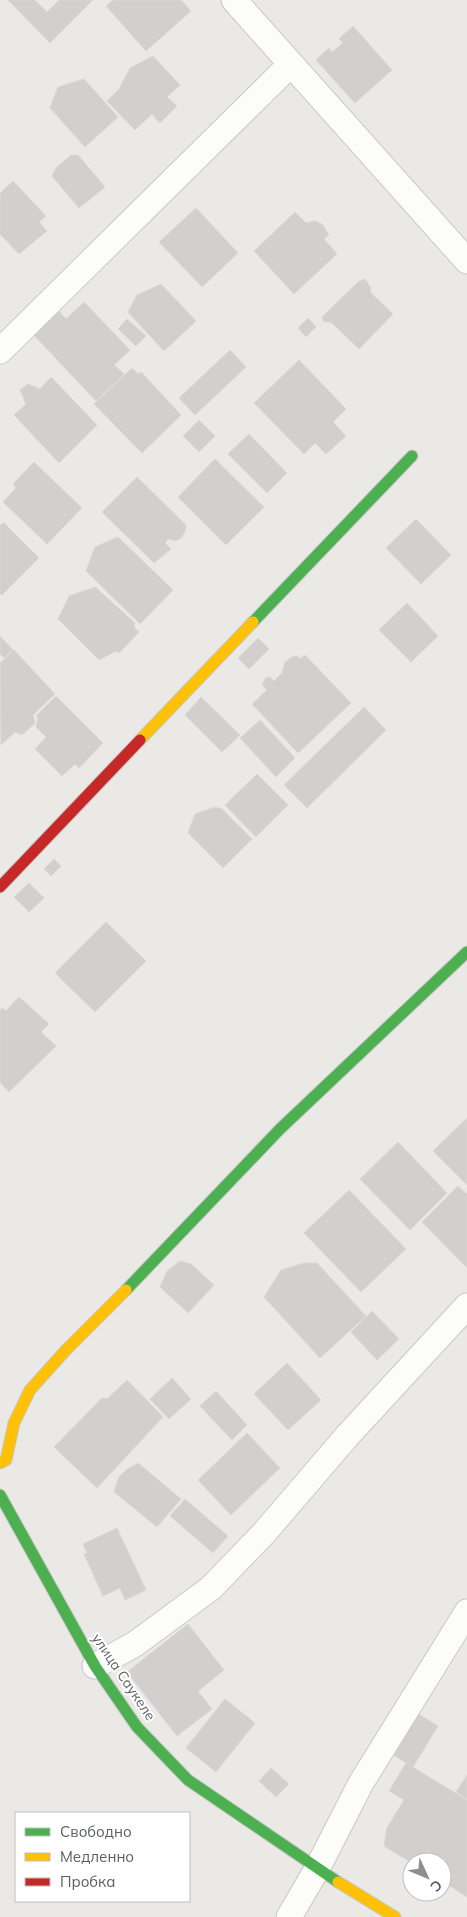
<svg xmlns="http://www.w3.org/2000/svg" width="467" height="1917" font-family="Mulish,sans-serif">
<style>
.building{fill:#d1d0ce;stroke:#dad8d4}
.lines{fill:none;stroke-linecap:round;stroke-linejoin:round}
.street-casing{stroke:#c7c8c7;stroke-width:27}
.fast-casing{stroke:#c7c7c7;stroke-width:13}
.slow-casing{stroke:#c7c7c7;stroke-width:13}
.jam-casing{stroke:#c7c7c7;stroke-width:13}
.street{stroke:#fcfcfb;stroke-width:25}
.fast{stroke:#4caf50;stroke-width:11}
.slow{stroke:#ffc107;stroke-width:11}
.jam{stroke:#c62828;stroke-width:11}
.labels{text-anchor:middle;stroke-width:4;stroke-linejoin:round;paint-order:stroke}
.street-label{font-size:14px;fill:#5b5f63;stroke:#fff}
</style>
<rect width="100%" height="100%" fill="#ebe9e5"/>
<path class="building" d="M8 0H35L47 12 59 0H93L50 43Z
M113 0H181L191 11 146 51 106 6Z
M353 26 392 70 355 103 316 60 329 48 332 52 343 43 339 39Z
M153 56 180 85 167 97 177 106 160 123 152 114 135 130 107 101 119 89 130 68Z
M84 79 118 117 85 147 50 108 58 87Z
M71 155H78L105 187 79 208 52 176 56 168Z
M13 181 46 216 39 222 47 231 19 254 0 234V193Z
M196 208 238 253 202 287 159 242Z
M295 212 306 223 314 221 322 224 329 235 324 239 337 254 294 294 254 251Z
M365 279 371 288 370 292 393 314 359 349 332 323 323 321 322 317 359 281Z
M161 284 196 321 164 351 128 312 137 295Z
M84 302 130 350 114 365 124 374 96 401 32 333 57 309 66 319Z
M308 318 316 327 306 337 298 328Z
M127 319 146 336 136 346 118 329Z
M230 350 246 367 195 415 179 398Z
M299 360 346 409 333 422 346 436 326 454 315 443 304 454 254 403Z
M132 368 138 374 141 372 181 415 142 453 94 404Z
M51 377 97 425 59 463 14 415 26 404 20 390 28 384 40 389Z
M199 420 215 436 199 452 183 436Z
M249 434 287 473 267 493 228 454Z
M215 459 264 507 226 545 178 497Z
M34 462 82 508 47 544 3 502 16 488 13 484Z
M137 477 186 525 185 532 181 538 176 541 168 539 165 543 171 549 154 563 102 512Z
M416 519 451 555 421 584 386 548Z
M4 523 39 558 2 595 0 594V525Z
M118 537 173 590 140 624 86 571 95 547Z
M95 587 135 623 134 627 139 632 119 653 116 651 99 660 58 619 69 596Z
M407 603 438 636 411 662 379 630Z
M0 636 13 650 4 658 0 654Z
M258 638 269 649 249 669 238 658Z
M14 650 55 694 33 715 35 723 22 735 15 732 1 745 0 663Z
M305 655 351 703 298 753 252 704 267 690 262 684 266 678 270 677 274 681 282 673 285 662 292 657 298 656 300 659Z
M56 696 103 743 79 768 75 764 62 776 35 749 46 737 36 727 38 718 36 716Z
M201 697 240 735 222 752 185 715Z
M364 707 386 730 307 808 284 785Z
M260 720 295 758 276 777 240 738Z
M257 774 288 805 256 837 225 805Z
M215 807 222 809 252 839 223 868 188 833 195 814Z
M54 859 61 866 51 876 44 869Z
M29 883 44 898 29 912 14 897Z
M106 922 146 961 95 1012 55 973Z
M19 997 49 1024 41 1032 56 1046 9 1092 0 1082V1010L3 1008 6 1011Z
M467 1118V1185L433 1151Z
M398 1142 447 1193 410 1230 360 1179Z
M458 1186 467 1194V1268L422 1222Z
M349 1190 406 1249 361 1292 304 1233Z
M180 1261 191 1264 214 1285 188 1313 160 1287 167 1271Z
M304 1263H317L366 1316 320 1358 264 1297 281 1270Z
M372 1311 399 1339 377 1360 351 1332Z
M287 1363 321 1400 288 1430 254 1394Z
M172 1378 191 1399 169 1419 150 1399Z
M127 1380 163 1417 97 1488 54 1447 102 1398 107 1399Z
M216 1391 247 1425 232 1440 200 1406Z
M247 1433 280 1468 231 1515 198 1480Z
M138 1463 181 1499 157 1527 114 1492 119 1477 126 1470Z
M185 1499 228 1536 213 1553 170 1516Z
M117 1528 146 1590 125 1600 120 1588 103 1596 84 1554 87 1553 83 1544Z
M188 1624 224 1670 198 1691 212 1709 177 1736 127 1672Z
M225 1699 255 1723 216 1772 186 1748Z
M412 1710 438 1726 413 1767 387 1751Z
M406 1763 467 1800V1897L442 1881V1862L412 1863 384 1846 387 1828 404 1800 389 1791Z
M271 1768 289 1784 276 1797 259 1781Z
M467 1775V1799L456 1792Z"/>
<g class="lines">
<defs>
<path id="street" d="M234 0 467 261
M0 351 291 64
M95 1666 135 1644 211 1588 265 1532 348 1435 467 1306
M289 1917 317 1869 361 1783 467 1612"/>
<path id="fast" d="M253 622 412 456
M126 1290 280 1129 467 952
M0 1495 95 1666 137 1727 188 1780 338 1882"/>
<path id="slow" d="M140 740 253 622
M0 1463 6 1460 14 1423 30 1390 66 1350 126 1290
M338 1882 395 1917"/>
<path id="jam" d="M0 887 140 740"/>
</defs>
<use href="#street" class="street-casing"/>
<use href="#fast" class="fast-casing"/>
<use href="#slow" class="slow-casing"/>
<use href="#jam" class="jam-casing"/>
<use href="#street" class="street"/>
<use href="#fast" class="fast"/>
<use href="#slow" class="slow"/>
<use href="#jam" class="jam"/>
</g>
<g class="labels">
<g class="street-label">
<text transform="translate(124 1677) rotate(56)" y="5">улица Саукеле</text>
</g>
</g>
<rect x="15" y="1812" width="175" height="90" fill="#ffffff" stroke="#bdbfc1"/>
<rect x="25" y="1828" width="25" height="8" fill="#4caf50" stroke="#bdbfc1"/>
<text x="60" y="1837" font-size="15" fill="#5b5f63">Свободно</text>
<rect x="25" y="1853" width="25" height="8" fill="#ffc107" stroke="#bdbfc1"/>
<text x="60" y="1862" font-size="15" fill="#5b5f63">Медленно</text>
<rect x="25" y="1878" width="25" height="8" fill="#c62828" stroke="#bdbfc1"/>
<text x="60" y="1887" font-size="15" fill="#5b5f63">Пробка</text>
<g transform="translate(427 1877) rotate(134)"><circle r="24" fill="#ffffff" stroke="#bdbfc1"/>
<path d="M0-4L9 19L0 12L-9 19Z" fill="#8d8f90"/>
<text y="-8" font-size="14" font-weight="bold" text-anchor="middle" fill="#5b5f63">С</text>
</g>
</svg>
